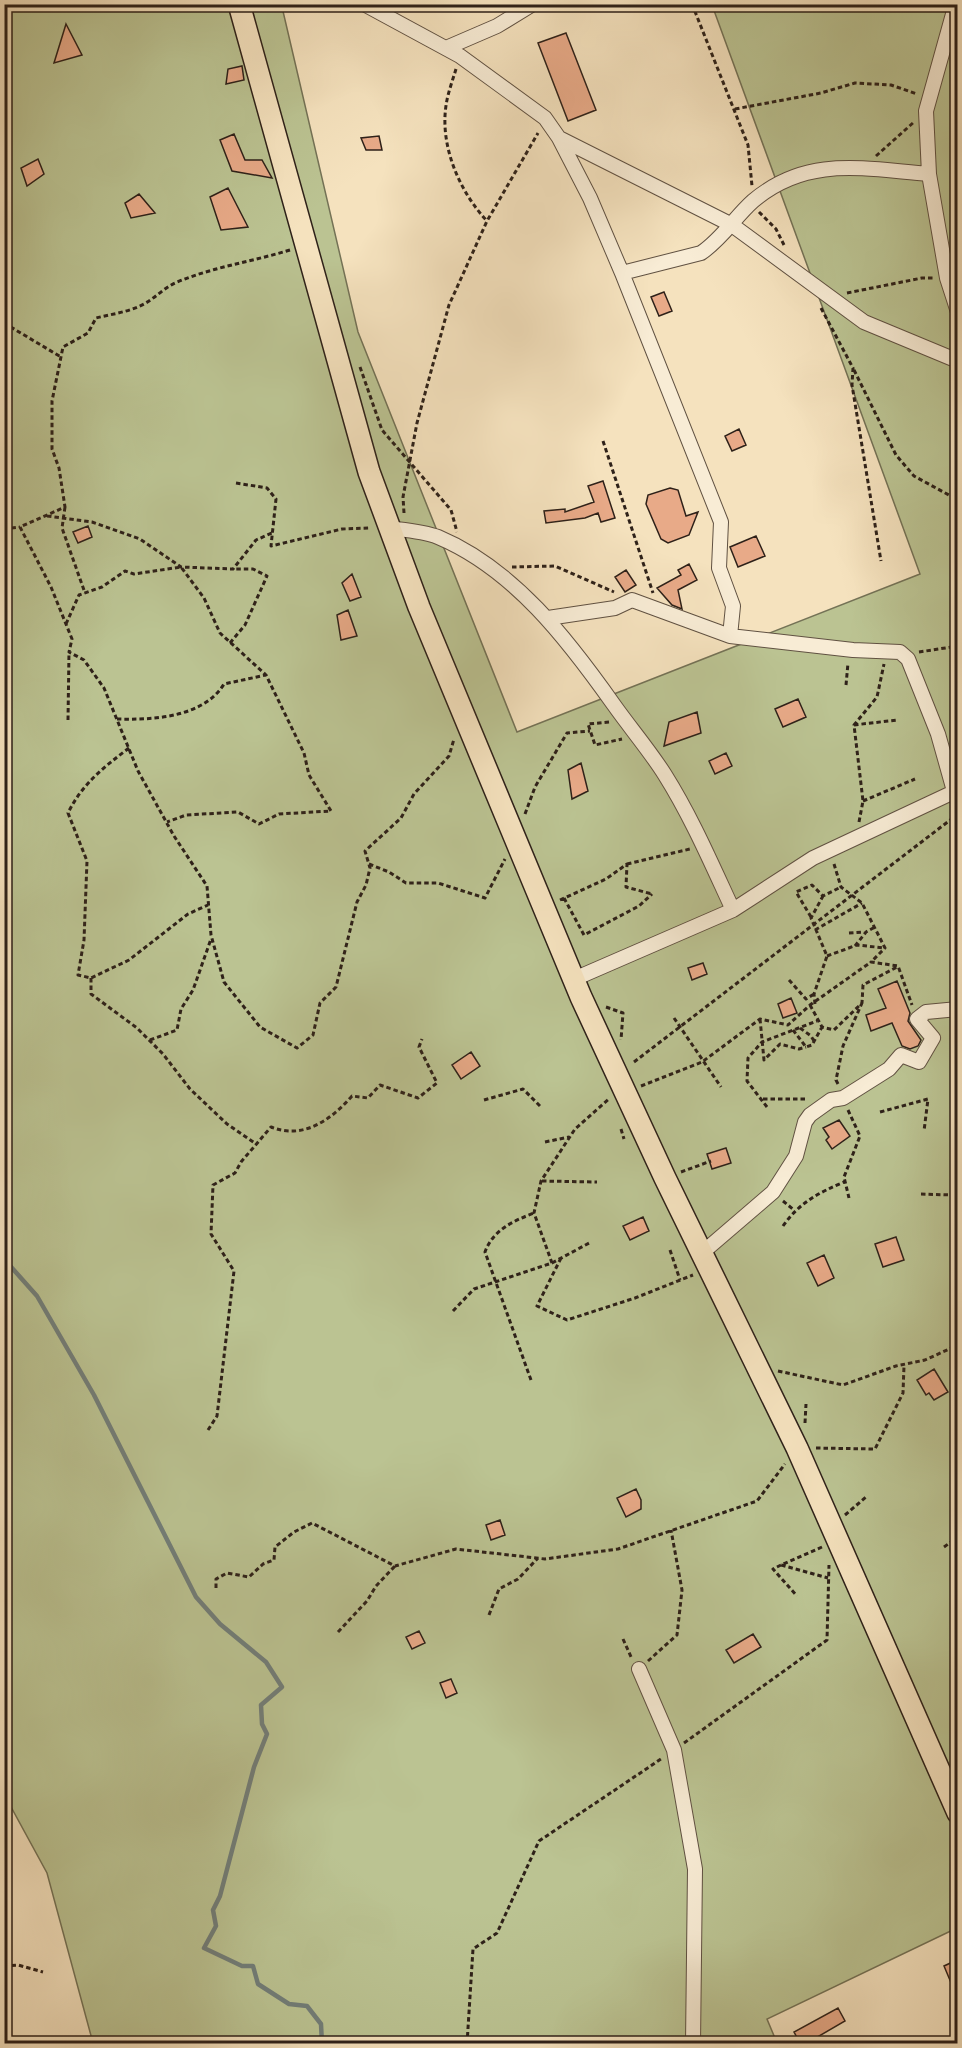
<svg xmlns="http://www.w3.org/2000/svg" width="962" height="2048" font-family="'IM FELL DW Pica',serif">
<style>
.green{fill:#bbc392;stroke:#747256;stroke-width:1.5}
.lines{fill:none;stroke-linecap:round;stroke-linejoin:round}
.stream{stroke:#727e79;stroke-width:4.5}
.building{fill:#e8aa88;stroke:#2e2119;stroke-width:1.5}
.street-casing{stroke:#605142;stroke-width:16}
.primary-casing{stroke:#2e2119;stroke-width:24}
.path{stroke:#2e2119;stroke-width:3;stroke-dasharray:4.5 3;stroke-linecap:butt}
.street{stroke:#f8ecd5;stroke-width:14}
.primary{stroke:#f5e2be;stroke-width:21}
</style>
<rect width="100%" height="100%" fill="#f5e2be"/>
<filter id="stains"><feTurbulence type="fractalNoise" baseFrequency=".00333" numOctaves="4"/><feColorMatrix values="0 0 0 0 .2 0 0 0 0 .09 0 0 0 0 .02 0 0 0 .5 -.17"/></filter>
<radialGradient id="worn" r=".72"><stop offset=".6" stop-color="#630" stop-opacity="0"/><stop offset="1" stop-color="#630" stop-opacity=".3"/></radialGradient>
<path class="green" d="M4 5H289L282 7 358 332 517 732 920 574 712 5H957V1928L767 2019 777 2043H93L47 1873 4 1794Z"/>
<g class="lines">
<path class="stream" d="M4 1259 37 1296 94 1395 196 1597 220 1624 266 1662 282 1687 261 1705 262 1724 267 1734 254 1767 220 1896 213 1910 216 1926 204 1948 242 1966H253L258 1984 289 2004 307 2006 321 2024 322 2044"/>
</g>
<path class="building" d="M66 24 82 55 54 63Z
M566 33 596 110 568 121 538 43Z
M242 66 244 80 226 84 228 69Z
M234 134 245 160H262L272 178 232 171 220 140Z
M379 136 382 150H366L361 138Z
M38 159 44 174 27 186 21 168Z
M228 188 248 227 221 230 210 197Z
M139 194 155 213 131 218 125 203Z
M664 292 672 311 659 316 651 297Z
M739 429 746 445 732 451 725 436Z
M603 481 615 518 601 522 598 513 585 518 546 523 544 511 565 509V512L594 502 588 486Z
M670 488 678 490 686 516 698 512 689 535 668 543 661 539 646 504 648 495Z
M88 526 92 537 78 543 73 532Z
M756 536 765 556 738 567 730 547Z
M689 564 697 580 678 590 682 609 672 605 657 588 681 575 678 570Z
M626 570 636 585 625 592 615 577Z
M352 574 361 597 350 601 342 583Z
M348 610 357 636 341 640 337 615Z
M798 699 806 717 783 727 775 709Z
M697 712 701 733 664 746 669 722Z
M726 753 732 766 715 774 709 761Z
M581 763 588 791 572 799 568 770Z
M703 963 707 974 692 980 688 968Z
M897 981 910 1013 908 1021 921 1040 918 1046 910 1049 902 1046 892 1023 871 1031 866 1015 886 1008 878 989Z
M791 998 797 1013 783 1018 778 1004Z
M471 1052 480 1066 461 1079 452 1065Z
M839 1120 850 1136 832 1149 826 1140 829 1137 823 1128Z
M726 1148 731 1163 712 1169 707 1154Z
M643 1217 649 1231 630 1240 623 1226Z
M896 1237 904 1260 883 1267 875 1244Z
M824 1255 834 1278 818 1286 807 1263Z
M934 1369 948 1392 934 1400 929 1393 926 1395 917 1380Z
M636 1489 641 1500V1509L626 1517 617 1498Z
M500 1520 505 1535 491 1540 486 1525Z
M419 1631 425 1643 412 1649 406 1637Z
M753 1634 761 1647 734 1663 726 1650Z
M451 1679 457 1693 446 1698 440 1683Z
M957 1960V1997L944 1966Z
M838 2008 845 2021 807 2043H800L794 2032Z"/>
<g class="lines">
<defs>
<path id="street" d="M364 4 460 56 545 118 559 138 590 198 622 273 721 522 719 568 733 606 730 636
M955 7 926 111 929 174 947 278 958 312
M446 48 497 26 533 4
M559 138 732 225 864 322 958 361
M622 273 701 253C722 239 735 217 753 201 807 155 864 169 929 174
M388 528C404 530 423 531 438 537 514 569 568 640 614 705 631 729 650 751 665 775 692 818 712 865 733 910
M548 618 615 608 632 600 730 636 853 650 900 652 908 659 938 734 954 791
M574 979 733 910 813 858 958 790
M702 1253 773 1192 796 1156 805 1122 810 1115 831 1100 843 1098 889 1069 901 1055 919 1062 933 1038 917 1019 926 1012 958 1009
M639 1669 674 1750 695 1869 693 2044"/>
<path id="primary" d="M239 4 369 472 419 607 581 997 665 1178 797 1448 958 1813"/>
</defs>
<use href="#street" class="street-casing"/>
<use href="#primary" class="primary-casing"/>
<path class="path" d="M692 4 748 145 752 186
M456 69C453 79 449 90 447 100 438 143 459 191 487 221
M735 109 821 93 855 83 891 85 917 94
M876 156 914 122
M759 212 776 229 784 245
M290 250C251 262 212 267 175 283 164 288 155 298 144 304 129 312 112 314 96 318L88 333 63 347 52 401V449L59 468 65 507 20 527 51 587 72 639 69 652 84 660 104 688 138 771 174 836 207 886 211 935 224 982 260 1027 297 1048 313 1035 320 1003 336 987 357 902 366 885 370 868 365 851 401 818 414 794 449 756 454 739
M847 293 922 278H935
M821 308 853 368 852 385 881 561
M4 323 61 357
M360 367 382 430 451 510 457 532
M854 370 896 455 914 476 958 500
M603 441 653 593
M236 483 267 488 276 499 271 546 342 529 371 528
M65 507 62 528 85 593
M404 513 403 497 417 423 449 305 487 221 538 133
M47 516 92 522 140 539 181 567 233 569 256 540 272 533
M4 529 20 527
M952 563 958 560
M512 567 555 566 614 592
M66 624 79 595 102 587 125 571 134 574 181 567 204 598 220 633 266 675
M230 643 245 625 267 576 253 569H233
M919 652 958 646
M846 685 848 663
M117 719C152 720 203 718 224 684L266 675 304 753 309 775 331 811 279 814 259 824 238 812 186 815 167 822
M68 720 69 652
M609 722 588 724 595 745 622 739
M854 725 897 720
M129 748C104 767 82 784 68 813L87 861 84 940 78 975 91 978 129 960 188 914 208 905
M863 801 915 779
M525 814 535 787 567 733 590 731
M859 822 863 801 854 725 877 697 884 664
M369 864 389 872 406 883H438L485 898 505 859
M627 864 690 849
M834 864 841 887 862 903 885 948 871 962 898 966 912 1005
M564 898 584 935 639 906 652 894
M560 900 606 879 627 864 626 887 652 894
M811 917 796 892 812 885 823 896 841 887
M815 930 862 903
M849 933 864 932
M855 946 866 932 875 927
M827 956 857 945 885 948
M91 978V994L137 1028 163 1054 190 1089 227 1124 256 1144
M789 980 806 999 814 994
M815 1004 814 994 827 956 811 918 823 896
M810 1005 822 1027 834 1030 862 1003 863 985 897 967
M606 1007 623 1013 621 1040
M674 1018 721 1087
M760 1019 764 1060 780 1044 799 1049 806 1047
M800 1028 811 1036 814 1041
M793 1030 806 1047 812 1045 822 1027
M150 1040 177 1030 181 1009 193 990 211 939
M634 1062 958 814
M838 1084 836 1080 843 1046 862 1003
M641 1086 702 1062 760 1019 788 1025 810 1005 871 962
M763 1099H808
M484 1100 523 1089 542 1108
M767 1107 747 1081 748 1058 762 1042 817 1021
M848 1110 860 1136 844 1177 849 1198
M880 1112 928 1099 924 1131
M621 1129 624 1139
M545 1142 569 1137
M681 1172 711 1161
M542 1181 597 1182
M921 1194 952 1195 958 1198
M783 1201 794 1210
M783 1226C799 1203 818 1193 844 1182
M670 1250 680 1280
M561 1258 537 1306 567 1320 635 1298 693 1275
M552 1263 591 1242
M453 1311 474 1289 552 1263 534 1213 541 1181 575 1129 610 1098
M778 1371 843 1385 896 1366 925 1360 958 1345
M531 1380 485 1252C493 1230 513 1221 534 1213
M952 1420H958
M805 1423 806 1404
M208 1430 217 1416 234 1271 211 1234 213 1185 235 1173 241 1162 271 1127C303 1140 331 1120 352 1096L368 1098 380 1085 418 1098 437 1083 419 1047 422 1039
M816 1448 875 1449 903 1393 904 1366
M845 1515 866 1497
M822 1547 781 1565 828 1578
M944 1547 958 1537
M781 1565 773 1569 797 1596
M216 1588V1579L227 1573 249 1577 263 1564 274 1560 275 1547 294 1532 312 1523 395 1566 456 1549 545 1559 618 1549 757 1501 785 1464
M489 1615 499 1589 518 1579 538 1558
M338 1632 367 1601 376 1586 395 1566
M623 1639 632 1659
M648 1661 677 1635 682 1590 671 1530
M684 1743 827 1640 829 1565
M4 1966 18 1965 43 1972
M467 2044 473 1949 497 1933 539 1841 661 1759"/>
<use href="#street" class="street"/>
<use href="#primary" class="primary"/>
</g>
<rect width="962" height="2048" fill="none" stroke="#f5e2be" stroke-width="24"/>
<rect x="6" y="6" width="950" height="2036" fill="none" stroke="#2e2119" stroke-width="3"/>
<rect x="12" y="12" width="938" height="2024" fill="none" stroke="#2e2119" stroke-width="1.5"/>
<rect width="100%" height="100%" filter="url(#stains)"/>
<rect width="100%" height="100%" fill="url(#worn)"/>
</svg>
